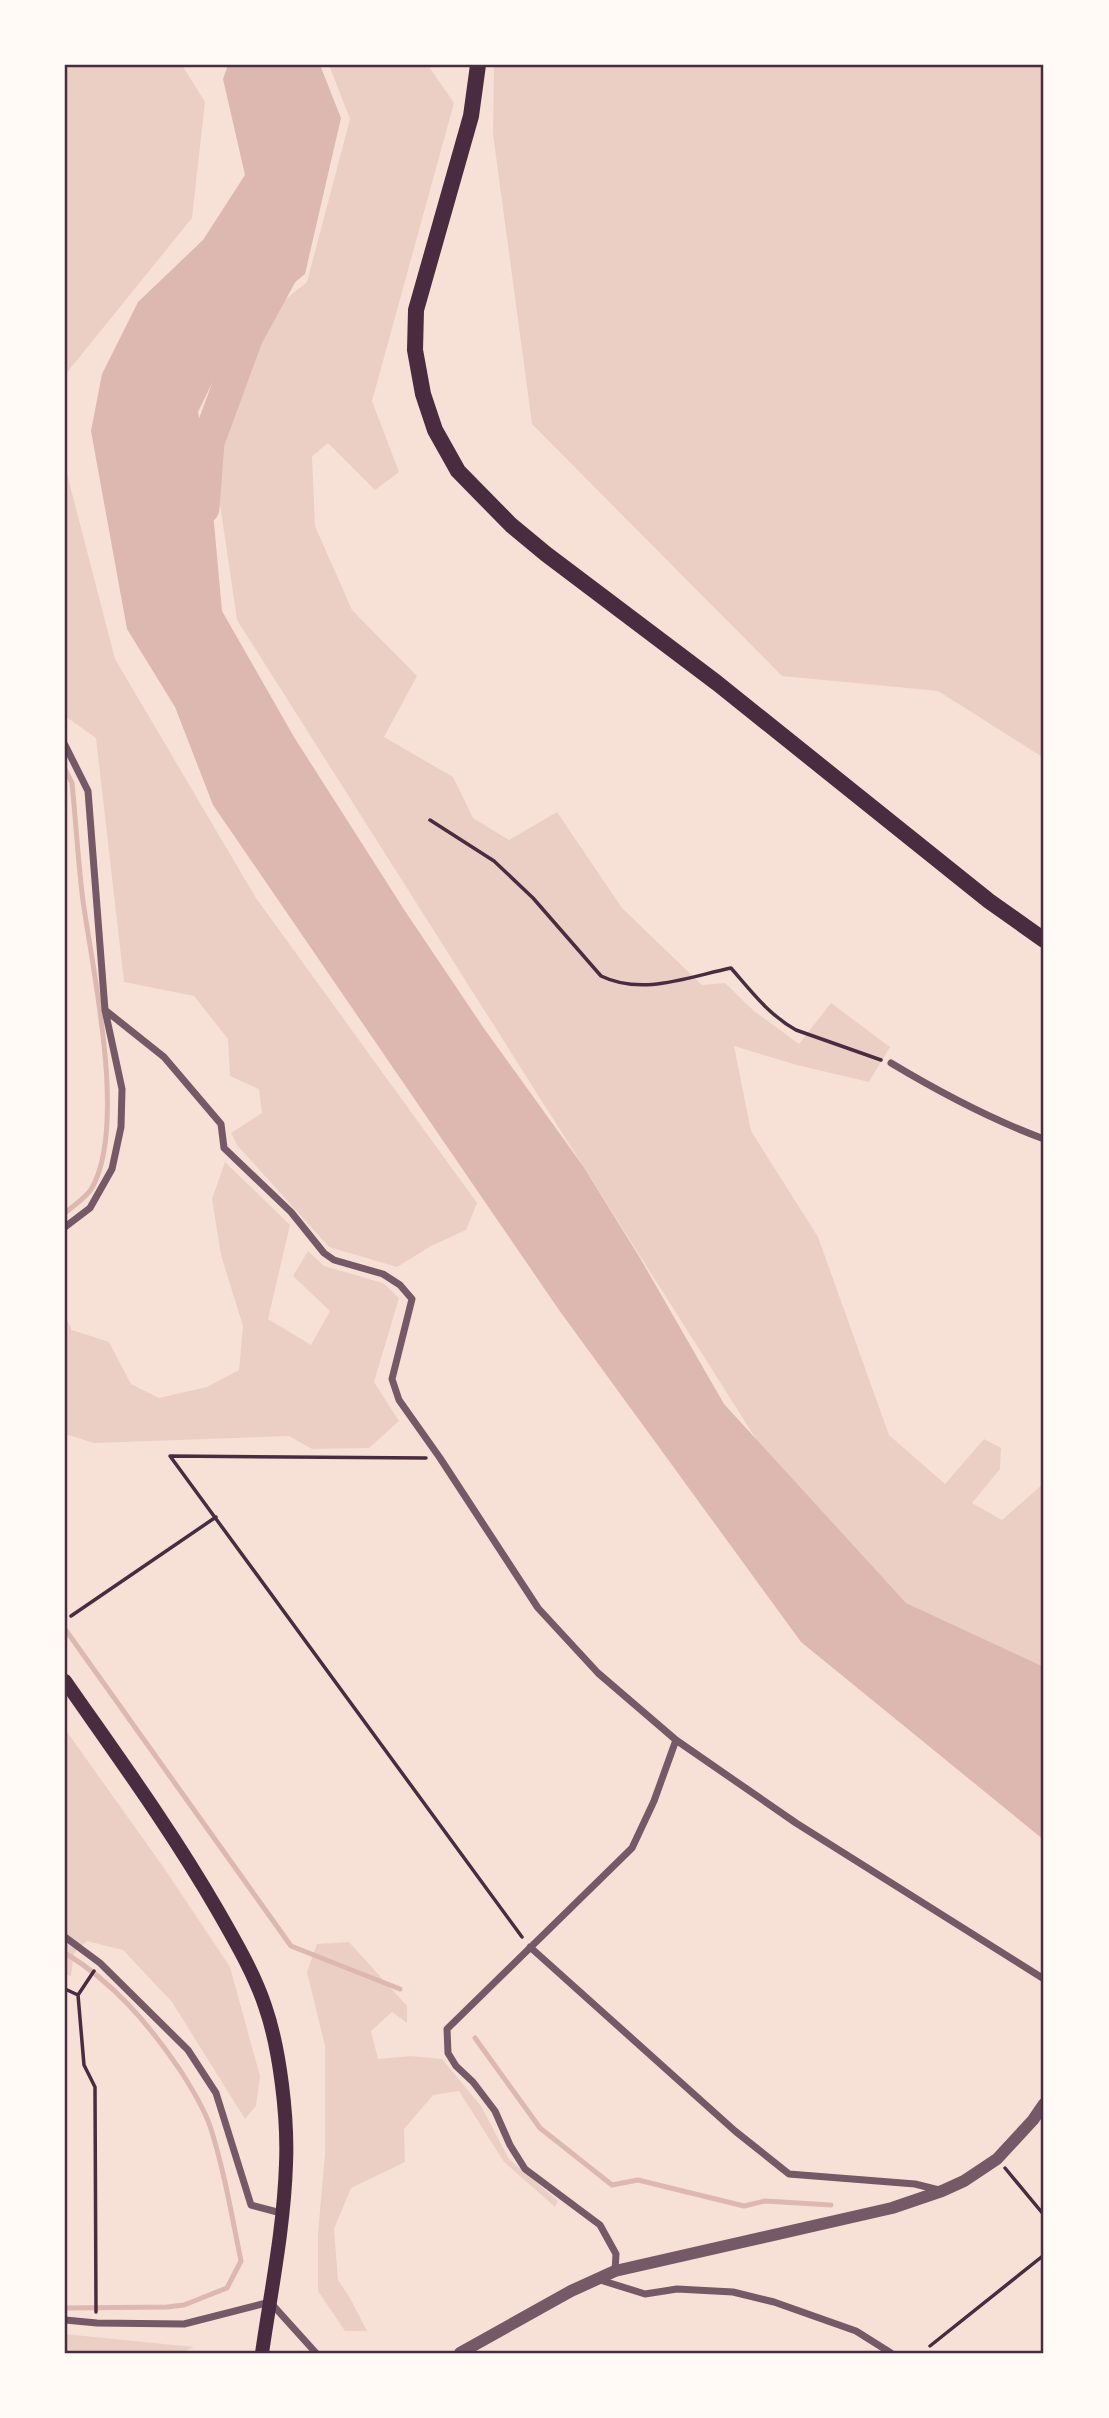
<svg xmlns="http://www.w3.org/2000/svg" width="1109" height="2418" font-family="'Libre Baskerville',serif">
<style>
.green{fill:#ebcfc5}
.water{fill:#dcb8b0}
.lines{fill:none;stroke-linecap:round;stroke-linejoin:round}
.stream{stroke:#dcb8b0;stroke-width:5}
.river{stroke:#dcb8b0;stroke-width:33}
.path{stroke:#4a2c40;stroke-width:3.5}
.minor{stroke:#755966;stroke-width:7}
.tertiary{stroke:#755966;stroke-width:12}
.secondary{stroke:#4a2c40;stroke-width:14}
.primary{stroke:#4a2c40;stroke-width:16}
.neatline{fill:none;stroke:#4a2c40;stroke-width:2.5}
</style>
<rect width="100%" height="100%" fill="#f7e1d7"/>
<path class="green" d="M65 65H182L205 102 192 218 65 375Z
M329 65H428L454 103 372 401 399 472 375 490 328 443 312 456 315 526 352 610 417 676 384 737 453 777 473 818 509 840 557 812 622 908 702 985 725 983 754 1011 799 1044 831 1003 890 1047 869 1082 797 1065 734 1046 751 1131 818 1237 889 1435 945 1484 984 1439 1001 1448 1000 1469 972 1503 1002 1520 1044 1483V1761L872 1622 237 620 206 409 241 335 307 282 350 119Z
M494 65H1044V758L938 691 782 676 532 424 493 134Z
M65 466 115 659 256 898 477 1203 466 1230 431 1246 397 1267 329 1247 237 1145 231 1133 262 1113 259 1089 230 1076 228 1039 194 996 124 982 96 738 65 716Z
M225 1162 290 1225 268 1319 311 1345 330 1311 293 1276 308 1251 324 1266 383 1283 399 1298 374 1382 399 1421 369 1448 312 1449 289 1436 94 1443 65 1434V1317L72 1330 109 1342 131 1384 159 1398 207 1387 239 1370 243 1326 221 1255 212 1199Z
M65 1729 164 1868 230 1967 260 2076 256 2106 245 2119 172 2002 123 1950 87 1941 74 1953 71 1976 65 1974Z
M349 1942 407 2006V2023L392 2012 371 2031 378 2059 411 2056 442 2059 481 2106 509 2159 558 2201 555 2207 504 2162 459 2091 433 2095 404 2129 405 2162 351 2188 334 2229 338 2280 350 2298 367 2331H345L318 2291V2233L325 2155V2046L307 1972 317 1944Z
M65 2334 194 2347 181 2353H65Z"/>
<path class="water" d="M228 65H320L341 118 305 274 239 328 198 412 212 501 222 611 294 737 405 911 483 1027 583 1166 640 1258 724 1404 906 1603 1044 1667V1840L801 1642 559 1310 213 805 175 707 127 629 91 431 102 374 138 302 203 240 245 175 223 79Z"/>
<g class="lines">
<path class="stream" d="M65 769 72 783C76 823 78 862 83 901 93 972 127 1125 92 1188 87 1197 73 1206 65 1213
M65 1629 291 1946 400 1989
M65 1953C113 1982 148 2023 180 2070 191 2087 203 2106 210 2126 224 2169 232 2217 241 2261L227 2288 184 2305 167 2307 65 2308
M475 2038 540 2128 612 2185 638 2180 744 2206 765 2201 831 2205"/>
<path class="river" d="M203 508 208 442 247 336 283 270"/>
<path class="path" d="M430 820 494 861 533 898 601 976C642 996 688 977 731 968 751 991 769 1015 796 1030L881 1060
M426 1458 170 1456 522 1937
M71 1616 216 1517
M65 1989 78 1995 84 2065 95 2087 96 2312
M78 1995 94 1971
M1005 2168 1044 2215
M930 2346 1044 2255"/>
<path class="minor" d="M65 745 88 791 105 1010 122 1089 121 1127 112 1169 90 1208 65 1227
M105 1010 164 1057 221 1124 224 1148 291 1212 324 1253 334 1260 383 1274 400 1285 412 1299 392 1379 399 1400 440 1458 538 1608 598 1673 676 1740 796 1823 1044 1979
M891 1063C941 1093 990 1119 1044 1139
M65 1937 100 1963 188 2050 216 2093 251 2205 281 2213
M530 1947 735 2131 789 2174 915 2184 939 2190
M615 2271 616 2254 600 2225 525 2169 510 2145 495 2111 473 2082 456 2066 448 2053 447 2029 632 1848 654 1801 676 1740
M597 2279 645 2294 677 2289 733 2292 774 2302 856 2331 891 2353
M65 2320 97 2323 184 2324 270 2302 316 2353"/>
<path class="tertiary" d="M460 2353 571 2291 615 2271 892 2208 942 2191 964 2181 997 2159 1033 2120 1044 2104"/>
<path class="secondary" d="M65 1681C118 1757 172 1831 218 1911 235 1941 254 1973 265 2006 280 2049 288 2118 286 2164 284 2227 271 2291 262 2353"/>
<path class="primary" d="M478 65 471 116 416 310 415 350 423 394 435 430 458 471 511 525 546 554 717 683 989 901 1044 940"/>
</g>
<rect width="1109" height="2418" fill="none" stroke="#fffaf5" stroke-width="133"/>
<rect x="66" y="66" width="976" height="2286" class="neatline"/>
</svg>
